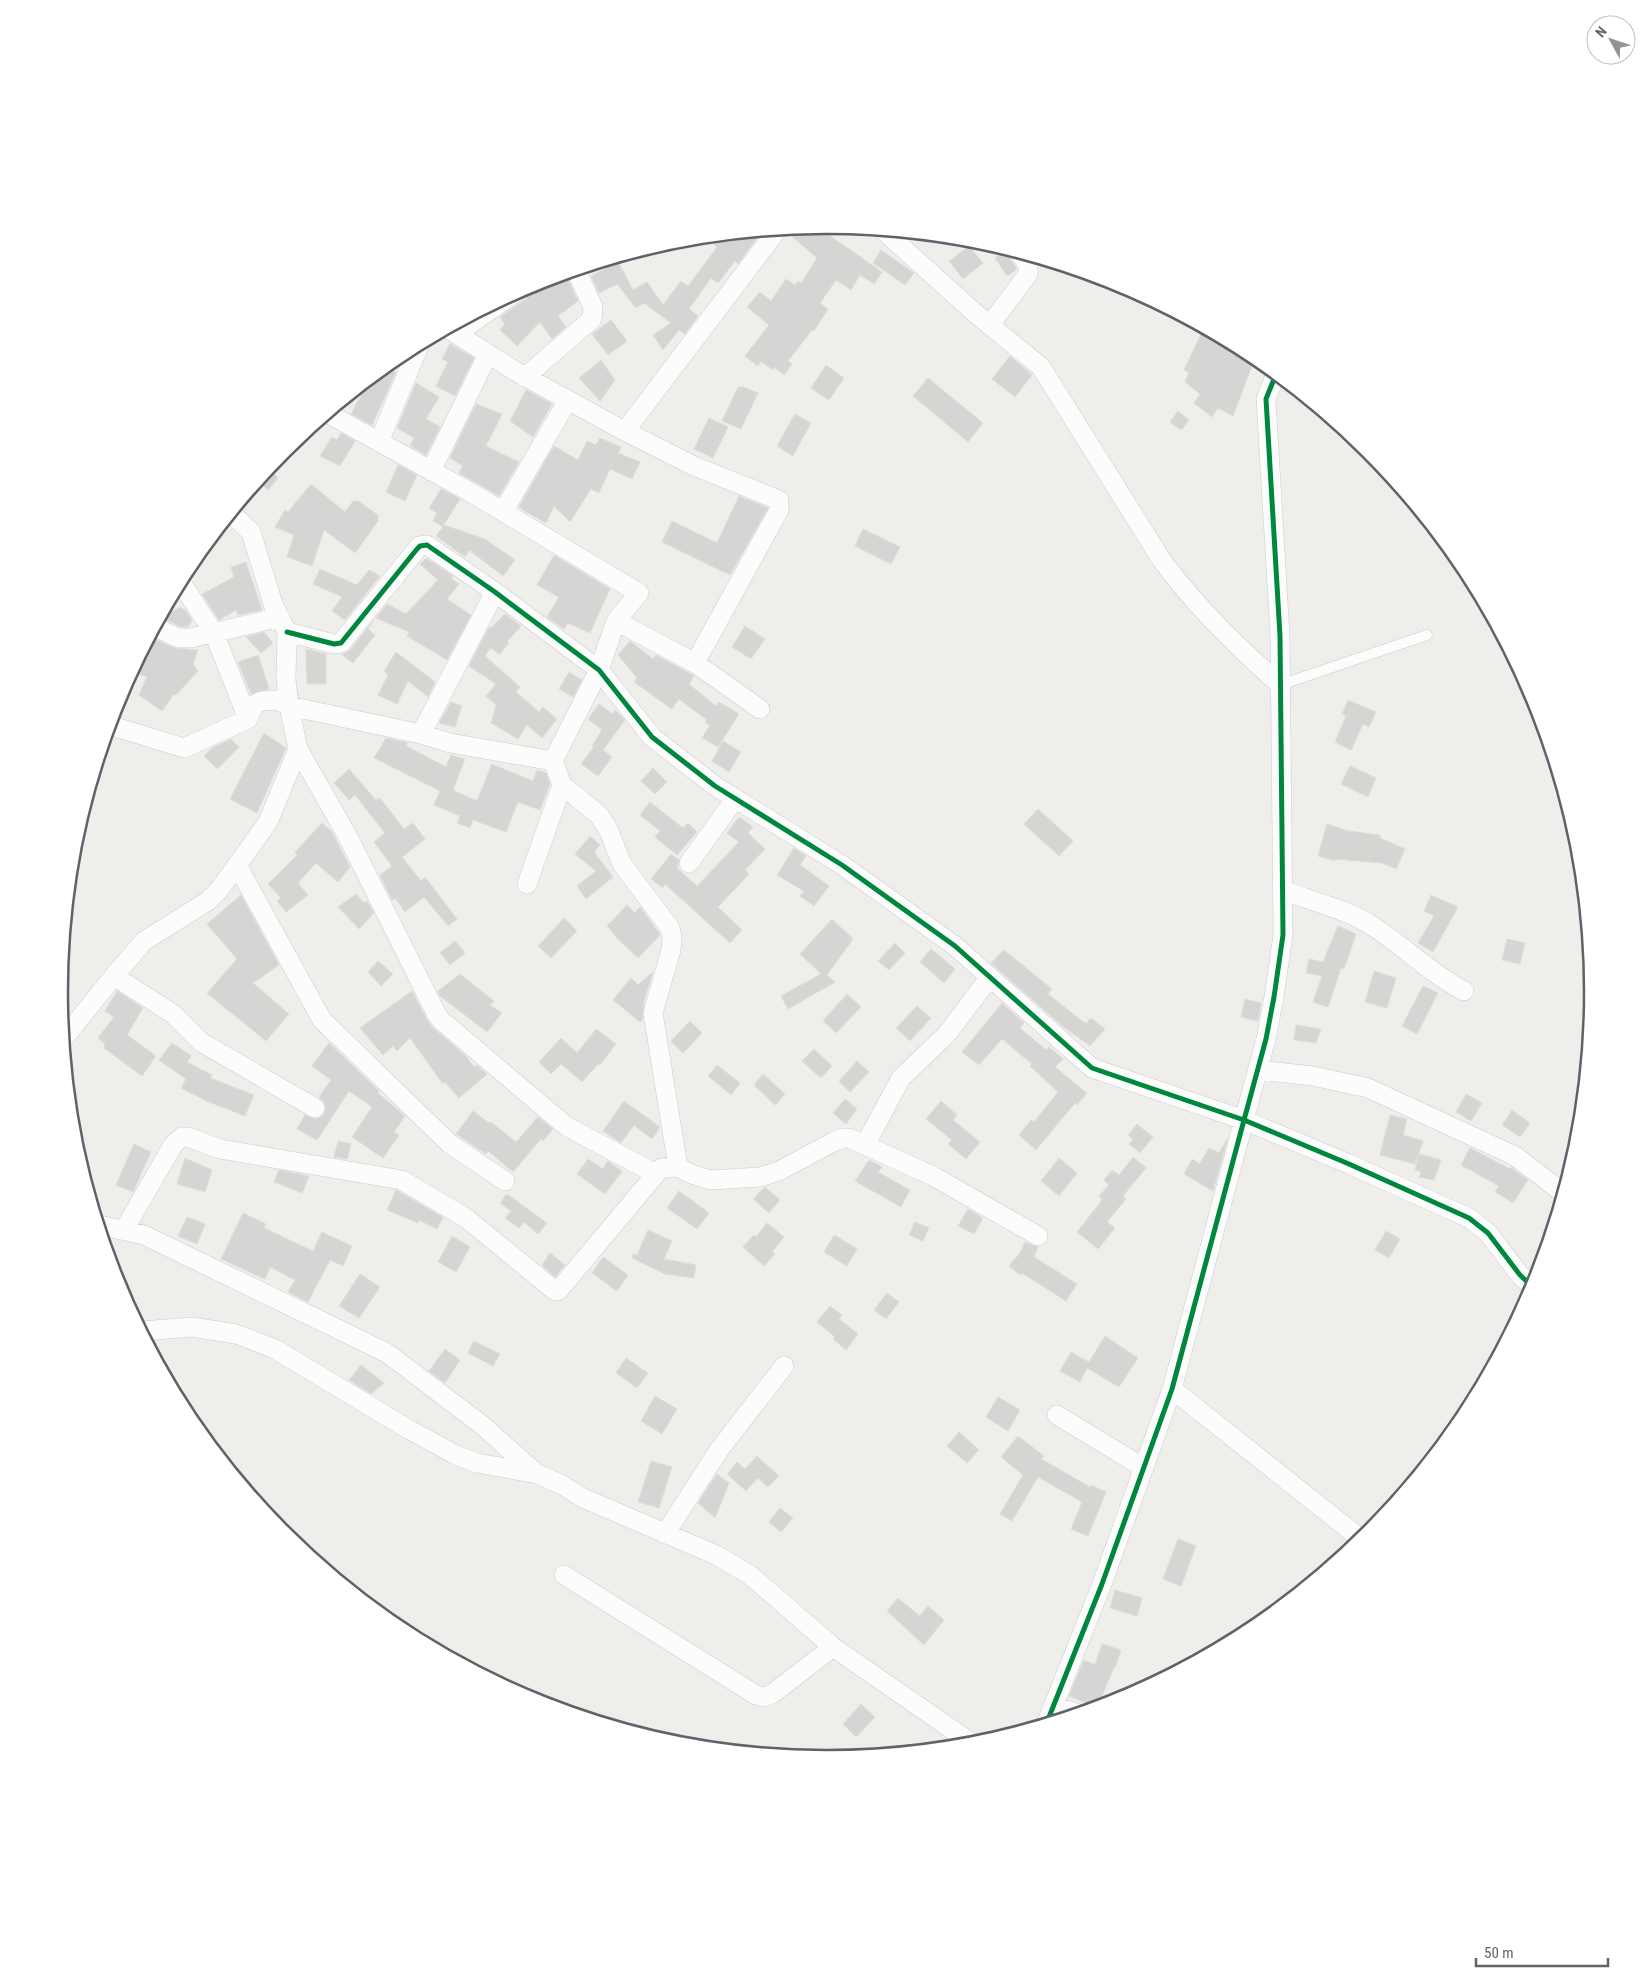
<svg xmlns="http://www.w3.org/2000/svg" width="1651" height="1983" font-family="'Roboto Condensed',sans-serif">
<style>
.building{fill:#d6d5d3;stroke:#deddd9}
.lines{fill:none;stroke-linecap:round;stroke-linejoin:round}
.lane-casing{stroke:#cbcccc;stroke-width:11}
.street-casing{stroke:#cbcccc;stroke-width:20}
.lane{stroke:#fdfcfc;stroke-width:10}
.street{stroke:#fdfcfc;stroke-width:19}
.cycleway-casing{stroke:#fff;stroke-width:8}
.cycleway{stroke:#00873e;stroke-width:5}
.rim{fill:none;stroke:#5f6368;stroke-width:2.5}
</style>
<rect width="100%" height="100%" fill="#efeeea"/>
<path class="building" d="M816 226 882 272 874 284 860 275 851 290 836 280 820 303 828 309 814 331 812 330 788 361 792 364 784 375 774 367 773 370 761 361 758 366 745 356 769 325 747 307 760 292 771 301 786 279 795 285 798 281 801 283 817 258 788 233 789 228Z
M762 231 738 264 735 261 718 283 711 278 689 309 698 316 685 334 679 330 663 350 653 335 671 323 644 303 636 308 617 284 599 293 591 276 606 268 602 262 616 258 633 290 647 282 663 305 681 281 688 286 717 247 712 243 715 236Z
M969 246 983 263 963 279 949 261Z
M1008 249 1010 259 1017 269 1007 276 995 258Z
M881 250 914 273 905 285 873 263Z
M566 275 578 301 558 316 566 327 552 339 540 322 517 346 500 330 505 324 500 317 526 299 529 294V285L548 278 552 285Z
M611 320 627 341 608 355 592 334Z
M1202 332 1232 346 1233 353 1253 363 1233 416 1218 408 1212 417 1194 403 1200 394 1185 382 1189 373 1184 370Z
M450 344 474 358 455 396 436 386 448 362 442 359Z
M1010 356 1032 375 1015 397 992 379Z
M601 360 615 380 600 401 579 378Z
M826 365 844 378 829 400 811 388Z
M385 366 396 372 372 425 351 414 371 377Z
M928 378 983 423 968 442 913 396Z
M416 383 439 397 426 419 440 427 426 455 410 446 414 438 397 428Z
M738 387H744L758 393 741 429 722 421Z
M526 390 552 404 533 437 510 421Z
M476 404 502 414 486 446 519 462 499 496 459 473 463 466 450 458Z
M1178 411 1189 420 1181 430 1170 422Z
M795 414 811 423 793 456 777 446Z
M709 418 728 427 713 458 694 449Z
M341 433 355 441 340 466 320 456 332 437 337 440Z
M600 438 621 447 618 453 640 462 632 479 610 469 599 493 591 489 570 522 554 506 546 523 521 509 522 508 519 507 554 446 578 460 587 441 596 445Z
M398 465 417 475 405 501 386 492Z
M268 468 278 478 268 490 258 481Z
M311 484 345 512 353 501H358L378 515V521L355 553 324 530 312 566 287 557 294 535 275 527 285 510 288 512Z
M441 489 460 499 443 526 444 525 485 539 515 560 503 576 469 550 465 557 436 536 443 527 433 521 437 513 429 508Z
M739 496 768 508 730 575 662 542 672 521 717 543Z
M863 529 900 547 891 564 855 546Z
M554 555 610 589 590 633 568 623 564 629 547 617 559 597 537 585Z
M426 558 453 576 451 578 459 584 447 599 471 615 447 660 407 636 409 632 376 618 387 604 406 614 438 580 420 564Z
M246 562 262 610 238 615 236 610 219 620 202 594 234 577 231 567Z
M320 569 357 585 369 570 380 576 345 620 332 611 342 597 313 584Z
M181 607 186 611 192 620 188 627H181L165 619 169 613Z
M505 614 521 626 507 642 509 643 500 654 490 648 485 656 520 687 516 692 539 712 543 707 557 719 542 738 527 725 518 739 491 723 496 705 486 696 496 684 469 666 489 627 491 628Z
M374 620 368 629 375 635 353 663 342 655 350 650Z
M745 626 765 639 751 659 732 647Z
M264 632 273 643 261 653 246 637Z
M150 637 174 648 198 650 193 664 198 671 176 695 174 694 162 711 139 695 147 677 131 671Z
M630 641 653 659 656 655 689 673 694 676 689 684 716 706 719 702 739 714 718 747 702 738 710 725 705 723 707 720 679 699 672 709 634 682 637 678 618 655Z
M306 649 326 654V684H307Z
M396 652 435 682 428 697 408 681 397 704 378 695 388 675 384 671Z
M258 655 269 689 251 694 238 662Z
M569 672 582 680 573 697 559 689Z
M1348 700 1376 712 1369 727 1363 724 1351 750 1335 742 1346 716 1342 714Z
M451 702 462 706 455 727 439 723Z
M599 704 613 714 615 710 625 720 603 750 612 757 598 776 581 764 594 747 592 746 602 730 588 719Z
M264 733 286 748 257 813 230 799Z
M386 738 405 742 407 743 406 746 446 767 451 755 465 759 453 790 477 801 492 764 533 781 537 770 546 773 550 784 540 810 518 802 506 832 473 820 470 828 457 823 460 816 434 805 440 791 374 758Z
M231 739 239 747 217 769 204 756 212 748Z
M723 741 741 752 729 772 712 761Z
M1350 766 1376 778 1368 797 1341 784Z
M653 768 667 782 655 794 641 781Z
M349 769 376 800 380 798 404 829 413 823 425 839 402 857 421 881 425 877 457 919 448 926 424 897 405 912 395 898 392 900 380 875 392 866 374 842 385 833 355 795 349 800 334 783Z
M650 802 683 828 688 823 697 832 677 855 655 837 660 831 640 815Z
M1038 809 1073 841 1059 856 1024 824Z
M739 817 753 827 748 833 765 849 745 870 749 874 718 907 742 930 730 943 665 884 663 888 651 879 671 854 679 860 677 868 697 886 739 842 727 833Z
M322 823 332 832 350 867 338 882 316 863 298 883 308 895 286 912 277 901 281 898 268 884 297 855 295 852Z
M1327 824 1348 831 1380 835V838L1405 849 1396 869 1382 863 1335 859V861L1318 856Z
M590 836 600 845 594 852 613 877 586 899 577 886 596 871 575 854Z
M794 848 806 856 800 865 829 886 814 906 800 896 804 891 777 875Z
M356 894 364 903 367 901 374 913 359 929 338 907Z
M241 895 279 965 253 983 289 1014 266 1041 207 993 237 959 207 924Z
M1431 895 1458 907 1433 952 1418 943 1434 916 1424 911Z
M627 905 635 913 640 907 659 933 660 935 638 958 617 938 607 926Z
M564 918 577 931 551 958 538 946Z
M832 919 853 939 827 975 835 982 788 1009 781 996 821 974 800 954Z
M1338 926 1356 934 1344 969 1341 968 1328 1007 1313 1002 1322 976 1306 973 1309 959 1323 962Z
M1507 939 1525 943 1520 964 1502 960Z
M455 941 465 953 450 965 440 953Z
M895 943 905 953 889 970 878 961Z
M931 949 955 969 944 983 920 962Z
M1004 950 1052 989 1048 994 1086 1024 1091 1018 1105 1029 1090 1046 1061 1025 991 963Z
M378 961 393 974 381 986 368 972Z
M1374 971 1396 978 1387 1008 1365 1002Z
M653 972 644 1001 643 1019 640 1022 613 1000 631 978 638 985Z
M460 974 494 1001 490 1005 502 1013 487 1032 440 996 438 991Z
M1423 986 1438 993 1417 1034 1402 1026Z
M117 991 143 1008 127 1035 156 1056 142 1076 104 1048 105 1044 98 1038 114 1017 105 1011Z
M412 991 427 1020 433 1028 466 1056 474 1067 476 1065 487 1074 459 1098 445 1082 443 1084 410 1038 397 1051 393 1046 383 1055 360 1028Z
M847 994 861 1007 836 1033 823 1021Z
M1245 999 1261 1003 1258 1021 1241 1017Z
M1002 1003 1024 1023 1020 1028 1046 1050 1049 1047 1063 1059 1055 1067 1087 1093 1077 1105 1075 1103 1036 1150 1019 1135 1031 1120 1034 1122 1058 1092 1030 1066 1032 1064 1002 1039 979 1065 962 1052Z
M917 1006 931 1018 910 1041 896 1028Z
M690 1021 702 1033 683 1053 671 1041Z
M1296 1025 1321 1029 1316 1043 1294 1040Z
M596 1029 616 1044 600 1065 598 1064 582 1082 561 1064 551 1074 539 1062 561 1038 577 1053Z
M172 1043 191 1056 187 1062 212 1075 210 1078 254 1095 245 1116 209 1102 181 1088 186 1079 159 1060Z
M329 1043 379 1091 378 1093 405 1116 394 1132 399 1135 383 1158 352 1137 372 1107 349 1091 317 1140 297 1129 305 1115 315 1119 321 1117 325 1113V1103L319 1097 331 1080 312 1066Z
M814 1049 832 1066 821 1078 802 1061Z
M857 1061 869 1072 850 1092 839 1081Z
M717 1065 740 1083 731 1095 708 1076Z
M763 1074 785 1094 775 1105 754 1085Z
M1466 1094 1482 1103 1471 1121 1456 1112Z
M845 1099 857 1109 846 1124 833 1113Z
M624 1101 660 1127 652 1139 634 1125 621 1143 603 1131Z
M941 1101 957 1115 953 1120 980 1142 966 1159 948 1144 952 1140 926 1119Z
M1512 1110 1530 1123 1520 1137 1502 1125Z
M473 1111 489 1123 491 1122 516 1142 538 1117 553 1129 543 1141 541 1139 513 1172 488 1151 486 1154 456 1134Z
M1390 1115 1407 1119 1403 1135 1423 1141 1415 1164 1380 1155Z
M1137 1124 1153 1137 1140 1153 1129 1144 1133 1139 1128 1135Z
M1228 1138 1213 1191 1184 1174 1192 1159 1200 1164 1209 1148 1219 1153Z
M338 1141 351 1144 347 1159 334 1157Z
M134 1144 151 1152 133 1192 116 1185Z
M1470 1148 1510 1169 1511 1167 1528 1180 1513 1203 1495 1192 1499 1186 1461 1165Z
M1419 1154 1441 1160 1434 1180 1419 1177 1421 1172 1415 1170Z
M1133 1157 1146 1168 1123 1196 1126 1199 1107 1222 1115 1228 1098 1249 1077 1232 1099 1204 1102 1199 1099 1196 1109 1185 1104 1180 1112 1170 1119 1175Z
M185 1158 212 1170 205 1192 177 1184Z
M1059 1158 1077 1173 1059 1196 1041 1181Z
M588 1159 603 1169 608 1161 622 1171 605 1194 577 1174Z
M869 1160 882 1167 878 1172 910 1190 901 1207 855 1181Z
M279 1170 309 1176 302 1193 274 1182Z
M765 1187 780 1200 769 1213 753 1199Z
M396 1190 443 1217 437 1229 419 1220 418 1223 387 1210Z
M679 1191 709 1213 697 1229 667 1208Z
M507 1194 547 1223 538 1234 524 1222 519 1228 505 1218 511 1211 500 1203Z
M968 1209 983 1218 974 1234 958 1226Z
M243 1213 266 1224 264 1228 313 1251 322 1232 352 1246 343 1266 330 1260 308 1302 288 1292 295 1280 270 1267 265 1279 221 1259Z
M187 1217 205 1224 197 1244 178 1236Z
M915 1222 929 1228 923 1241 909 1235Z
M767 1223 784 1237 772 1252 775 1254 764 1266 743 1247 754 1235 756 1237Z
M648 1230 672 1241 664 1259 696 1265 694 1278 665 1274 632 1258 633 1254 637 1255Z
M1386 1231 1400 1239 1389 1258 1375 1250Z
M834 1235 857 1249 847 1266 824 1252Z
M452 1236 470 1247 456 1272 438 1262Z
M1025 1242 1038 1247 1034 1257 1077 1284 1066 1301 1022 1273 1020 1275 1009 1266 1020 1253Z
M550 1253 565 1265 555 1277 542 1265Z
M603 1257 628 1275 617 1291 592 1273Z
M360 1274 380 1287 359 1318 339 1306Z
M887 1293 899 1302 886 1319 874 1310Z
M830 1306 842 1315 839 1319 858 1334 846 1350 833 1339 835 1337 817 1322Z
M1105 1336 1138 1358 1119 1387 1087 1368 1080 1382 1060 1371 1071 1352 1089 1362Z
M474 1341 500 1354 493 1366 468 1353Z
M445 1349 460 1360 445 1383 429 1371Z
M626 1358 648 1373 637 1388 616 1373Z
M361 1365 384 1383 371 1394 349 1380Z
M655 1396 677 1409 662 1434 641 1421Z
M998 1397 1020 1410 1008 1431 986 1417Z
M959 1432 979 1450 967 1463 947 1446Z
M1018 1436 1044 1456 1041 1459 1090 1487 1091 1485 1106 1492 1088 1536 1071 1529 1082 1502 1038 1477 1012 1521 1000 1514 1023 1475 1001 1457Z
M757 1456 779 1476 768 1487 758 1478 746 1491 727 1474 737 1462 745 1469Z
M651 1461 672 1467 659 1508 638 1502Z
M717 1474 729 1483 715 1518 698 1503Z
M780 1508 793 1518 781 1532 769 1522Z
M1178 1539 1196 1546 1181 1586 1163 1579Z
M1115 1590 1142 1598 1137 1616 1110 1608Z
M898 1598 920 1616 928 1606 944 1620 924 1645 887 1611Z
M1102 1644 1121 1650 1115 1668 1114 1667 1098 1706 1096 1707 1069 1696 1084 1660 1095 1665Z
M861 1704 875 1717 856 1737 843 1724Z"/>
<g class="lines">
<defs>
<path id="lane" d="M1280 685 1427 635"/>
<path id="street" d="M884 231 975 313 1041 367 1161 559C1196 607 1236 645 1280 685
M990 325 1028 274V265L1020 253
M447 328 515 371 617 427 694 466 779 500V510L695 663
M456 334 519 290
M1276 374 1266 399 1280 636 1283 935 1274 997 1266 1039 1244 1120 1349 1164 1469 1218 1488 1233 1520 1275 1533 1287
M525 377 592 319 593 307 576 270
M625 431 778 229
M379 442 420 343
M431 471 488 354
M503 512 568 400
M180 581 214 633 248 719
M616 621 695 663 760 709
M155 627 178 638H191L280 617
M287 632 334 644 341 643 417 549 420 546 427 545 495 592 599 670 652 737 715 786 842 865 955 946 1092 1068 1244 1120 1172 1389 1102 1584 1047 1722
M109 725 184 748 248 719 254 705 261 701 277 700 289 706 421 734 450 743 553 761 599 670 616 621 639 593 470 492 327 413
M421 734 495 592
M298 749 348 837 437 1015 442 1021 566 1126 656 1174
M553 761 562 785 599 815 608 829 622 864 670 928 672 938 671 950 653 1013 678 1167 691 1174 711 1180 760 1177 779 1171 835 1141 843 1138H849L933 1176 1038 1236
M689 863 735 799
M237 865 322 1020 450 1144 505 1181
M527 884 562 785
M1282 890C1311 901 1349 910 1374 927 1405 947 1431 974 1464 991
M114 976 173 1014 201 1042 315 1108
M63 1039 114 976 144 941 208 901 219 890 268 822 298 749 289 706 286 680 287 632 273 604 251 532 231 513
M1258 1070 1313 1076 1368 1088 1515 1156 1562 1192
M865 1145 901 1078 947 1034 990 977
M99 1225 144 1235 387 1353 482 1425 537 1474
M124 1230 173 1145 182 1137H188L220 1149 402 1180 466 1218 554 1290 558 1291 661 1168 678 1167
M142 1331 192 1327 236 1334 275 1349 408 1429 456 1455 477 1463 538 1474 562 1485 583 1498 716 1555 750 1575 833 1647 973 1744
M1172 1389 1361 1539
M1057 1415 1144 1468
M665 1534 719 1450 784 1366
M564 1575 756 1695 764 1697 772 1694 833 1647
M1053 1706 1076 1713"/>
</defs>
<use href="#lane" class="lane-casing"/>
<use href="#street" class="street-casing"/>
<use href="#lane" class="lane"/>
<use href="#street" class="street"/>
<defs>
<path id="cycleway" d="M1276 374 1266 399 1280 636 1283 935 1274 997 1266 1039 1244 1120 1349 1164 1469 1218 1488 1233 1520 1275 1533 1287
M287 632 334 644 341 643 417 549 420 546 427 545 495 592 599 670 652 737 715 786 842 865 955 946 1092 1068 1244 1120 1172 1389 1102 1584 1047 1722"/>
</defs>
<use href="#cycleway" class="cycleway-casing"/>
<use href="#cycleway" class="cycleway"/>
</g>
<path d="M0 0H1651V1983H0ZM68 992a758 758 0 1 1 1516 0a758 758 0 1 1-1516 0Z" fill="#fff" fill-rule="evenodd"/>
<path class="rim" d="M68 992a758 758 0 1 1 1516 0a758 758 0 1 1-1516 0Z"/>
<g transform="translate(1611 40) rotate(310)"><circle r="24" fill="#ffffff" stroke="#bfc1c3"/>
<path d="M0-4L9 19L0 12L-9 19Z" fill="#919496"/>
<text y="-8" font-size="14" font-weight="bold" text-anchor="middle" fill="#5f6368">N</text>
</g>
<path d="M1476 1958v8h132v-8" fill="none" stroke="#5f6368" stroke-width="2.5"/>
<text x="1484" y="1958" font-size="15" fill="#5f6368" stroke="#ffffff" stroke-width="4" paint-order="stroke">50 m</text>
</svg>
